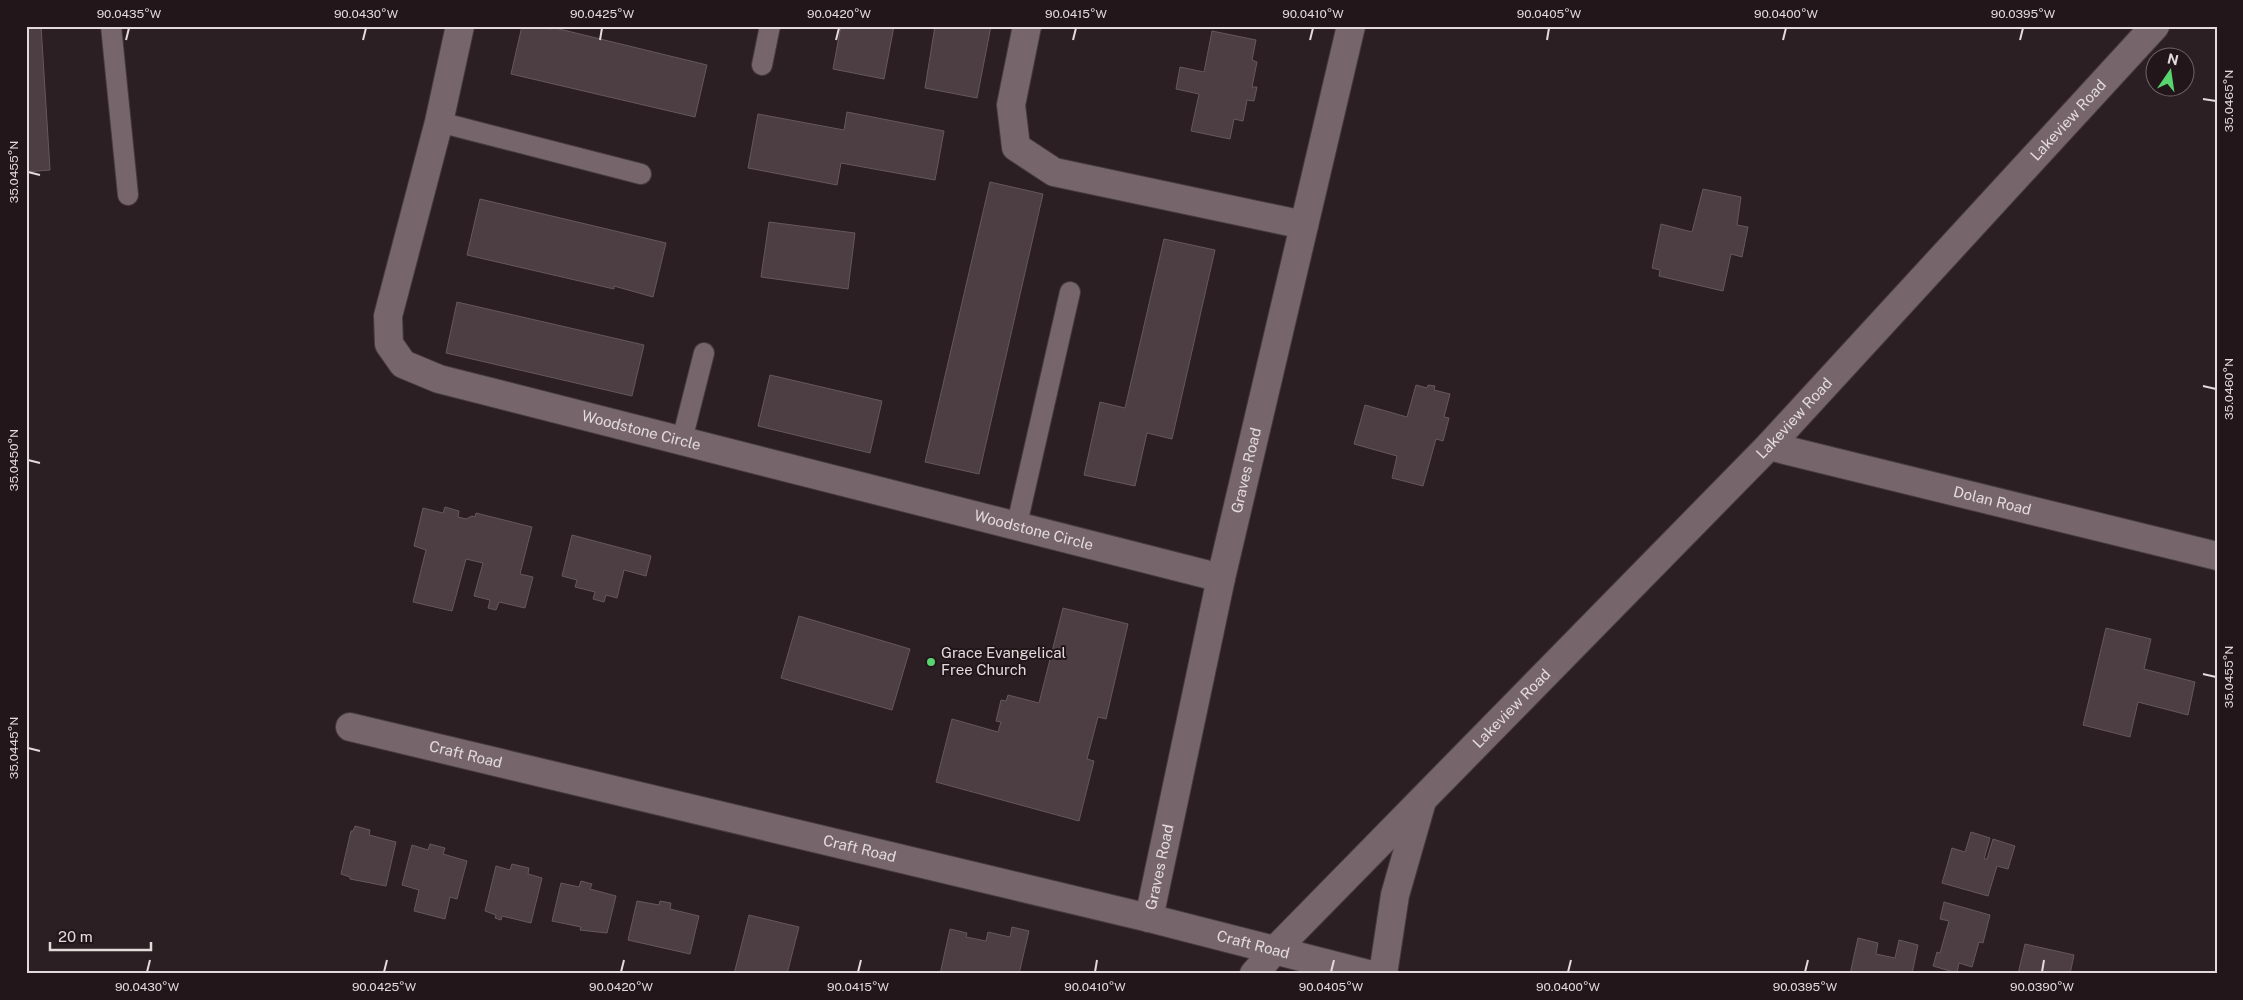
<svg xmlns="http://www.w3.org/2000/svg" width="2243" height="1000" font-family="'Public Sans',sans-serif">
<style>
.building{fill:#4d3e43;stroke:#66575c}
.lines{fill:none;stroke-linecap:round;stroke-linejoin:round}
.lane-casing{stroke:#463b3f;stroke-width:22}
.street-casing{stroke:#463b3f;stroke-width:30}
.secondary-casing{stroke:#463b3f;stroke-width:30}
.lane{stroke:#76666b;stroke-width:20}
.street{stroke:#76666b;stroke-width:28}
.secondary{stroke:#76666b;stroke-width:28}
.ticks{fill:none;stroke:#e3dadc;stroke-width:2}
.poi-dot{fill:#59d56f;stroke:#22161a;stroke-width:2}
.labels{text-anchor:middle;stroke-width:4;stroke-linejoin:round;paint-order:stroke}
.street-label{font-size:15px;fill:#e3dadc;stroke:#22161a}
.poi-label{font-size:15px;fill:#e3dadc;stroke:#22161a;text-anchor:start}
.neatline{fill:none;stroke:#e3dadc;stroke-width:2}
.ticks-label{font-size:12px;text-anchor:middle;fill:#e3dadc}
</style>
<rect width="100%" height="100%" fill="#2c1f23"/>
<path class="building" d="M26 26H41L50 170 26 172Z
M522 26 551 29V27L707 65 695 117 511 74Z
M841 26H894L884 79 833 69Z
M935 26H991L977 98 925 88Z
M1212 31 1256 40 1252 60 1257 62 1252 87H1257L1254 101 1247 100 1243 121 1234 119 1230 139 1191 131 1199 94 1176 89 1180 67 1204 72Z
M847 112 944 131 935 180 841 163 837 185 748 168 758 114 844 130Z
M990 182 1043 194 979 474 925 462Z
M1703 189 1741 197 1737 225 1748 227 1742 257 1731 254 1723 291 1659 276 1660 270 1652 268 1661 224 1692 232Z
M480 199 666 243 653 297 614 286V289L467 255Z
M769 222 855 233 848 289 761 277Z
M1164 239 1215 250 1172 439 1147 433 1135 486 1084 475 1100 402 1125 408Z
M457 302 644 345 632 396 446 353Z
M770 375 882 401 870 453 758 426Z
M1416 385 1427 388 1428 385 1435 386 1434 390 1450 394 1444 417 1449 418 1443 441 1436 439 1423 486 1392 478 1397 456 1354 444 1365 405 1407 417Z
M445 507 459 511 458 517 466 519 472 516 475 517 476 513 532 527 520 574 533 577 525 608 499 602 496 610 488 608 490 600 474 596 483 563 466 559 452 611 413 602 426 550 414 546 423 508 443 513Z
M572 535 651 556 646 576 624 570 617 598 606 595 604 602 593 599 595 592 575 587 577 580 562 576Z
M1063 608 1128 624 1106 719 1098 717 1087 759 1094 761 1079 821 936 782 952 719 998 732 1001 722 996 721 1001 700 1006 701 1008 695 1039 703Z
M799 616 910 649 892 710 781 678Z
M2106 628 2151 639 2144 669 2195 682 2188 715 2138 702 2130 737 2083 725Z
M355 826 370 830 369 835 396 842 386 886 350 879V877L341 874 351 831H353Z
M1971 832 1990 838 1984 859H1987L1993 839 2015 846 2008 869 1997 866 1988 896 1942 883 1952 848 1965 852Z
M430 844 445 848 443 854 467 861 457 899 450 897 445 919 414 911 419 890 402 885 412 845 428 850Z
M512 864 529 868 528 874 542 878 531 923 502 916 501 920 495 918 496 915 485 911 496 866 510 870Z
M581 881 592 884 590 889 616 896 607 933 580 930 581 927 552 921 561 883 579 887Z
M637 901 659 905 660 901 671 903 670 909 699 916 690 954 628 940Z
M1944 902 1990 915 1983 943 1979 942 1972 967 1959 963 1957 973 1933 966 1937 952 1940 953 1949 921 1940 919Z
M749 915 799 927 787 974H734Z
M1012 927 1029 931 1019 974H940L950 929 967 933 966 937 986 941 988 932 1010 937Z
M1858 938 1878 943 1876 954 1895 958 1899 940 1918 945 1912 974H1850Z
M2025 944 2074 955 2070 974H2018Z"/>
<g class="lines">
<defs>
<path id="lane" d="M111 26 128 195
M762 65 770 26
M439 122 641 174
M682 440 704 353
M1017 524 1070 292"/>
<g id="street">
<path id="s1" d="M460 26 439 122 388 316 389 344 403 364 439 379 1221 578"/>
<path d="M1027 26 1011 105 1016 147 1054 172 1304 225"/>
<path id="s2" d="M1769 446 2217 556"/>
</g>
<g id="secondary">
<path id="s3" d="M350 727 1149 918 1368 974"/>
<path id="s4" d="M1149 918 1221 578 1351 26"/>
<path id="s5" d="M1254 974 1274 951 1769 446 2155 26"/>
<path d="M1383 974 1395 895 1422 801"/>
</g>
</defs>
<use href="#lane" class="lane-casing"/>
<use href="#street" class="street-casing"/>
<use href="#secondary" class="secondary-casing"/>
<use href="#lane" class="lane"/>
<use href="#street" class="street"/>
<use href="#secondary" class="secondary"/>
</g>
<path class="ticks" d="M126 40 129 28M363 40 366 28M600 40 602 28M836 40 839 28M1073 40 1076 28M1310 40 1313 28M1547 40 1549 28M1783 40 1786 28M2020 40 2023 28M2203 99 2216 101M28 172 40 175M2203 386 2216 389M28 460 40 463M2203 674 2216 677M28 748 40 751M147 972 150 960M384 972 387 960M621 972 624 960M858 972 861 960M1095 972 1097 960M1331 972 1334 960M1568 972 1571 960M1805 972 1808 960M2042 972 2044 960"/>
<circle class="poi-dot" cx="931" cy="662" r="5"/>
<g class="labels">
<g class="street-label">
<text dy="5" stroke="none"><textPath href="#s5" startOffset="1180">Lakeview Road</textPath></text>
<text dy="5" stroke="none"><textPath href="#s5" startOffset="775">Lakeview Road</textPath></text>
<text dy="5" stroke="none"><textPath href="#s1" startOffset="599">Woodstone Circle</textPath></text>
<text dy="5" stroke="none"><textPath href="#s4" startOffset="458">Graves Road</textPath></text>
<text dy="5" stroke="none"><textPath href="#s2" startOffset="230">Dolan Road</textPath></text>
<text dy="5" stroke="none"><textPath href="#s1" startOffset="1004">Woodstone Circle</textPath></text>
<text dy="5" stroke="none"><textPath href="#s5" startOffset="370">Lakeview Road</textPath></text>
<text dy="5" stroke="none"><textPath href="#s3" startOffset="119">Craft Road</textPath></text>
<text dy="5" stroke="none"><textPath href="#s3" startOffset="524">Craft Road</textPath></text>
<text dy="5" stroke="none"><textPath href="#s4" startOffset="52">Graves Road</textPath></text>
<text dy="5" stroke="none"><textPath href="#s3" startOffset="929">Craft Road</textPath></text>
</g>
<g class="poi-label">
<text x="941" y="658">Grace Evangelical<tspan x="941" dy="17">Free Church</tspan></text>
</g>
</g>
<rect width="2243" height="1000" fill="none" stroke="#22161a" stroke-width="55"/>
<g transform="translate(2170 72) rotate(13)"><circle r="24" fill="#22161a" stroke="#6f6468"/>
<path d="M0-4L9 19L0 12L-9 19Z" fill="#59d56f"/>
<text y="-8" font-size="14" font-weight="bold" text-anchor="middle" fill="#e3dadc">N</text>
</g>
<path d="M50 942v8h101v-8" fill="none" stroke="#e3dadc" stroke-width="2.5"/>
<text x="58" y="942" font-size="15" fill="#e3dadc" stroke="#22161a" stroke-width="4" paint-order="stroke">20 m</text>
<rect x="28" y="28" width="2188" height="944" class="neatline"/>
<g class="ticks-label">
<text x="129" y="18">90.0435°W</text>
<text x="366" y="18">90.0430°W</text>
<text x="602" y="18">90.0425°W</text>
<text x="839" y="18">90.0420°W</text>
<text x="1076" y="18">90.0415°W</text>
<text x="1313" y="18">90.0410°W</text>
<text x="1549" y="18">90.0405°W</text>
<text x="1786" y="18">90.0400°W</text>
<text x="2023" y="18">90.0395°W</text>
<text transform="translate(2229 101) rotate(-90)" y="4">35.0465°N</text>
<text transform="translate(14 172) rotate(-90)" y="4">35.0455°N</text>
<text transform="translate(2229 389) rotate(-90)" y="4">35.0460°N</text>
<text transform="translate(14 460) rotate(-90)" y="4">35.0450°N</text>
<text transform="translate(2229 677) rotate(-90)" y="4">35.0455°N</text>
<text transform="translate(14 748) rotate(-90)" y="4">35.0445°N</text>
<text x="147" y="991">90.0430°W</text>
<text x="384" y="991">90.0425°W</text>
<text x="621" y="991">90.0420°W</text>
<text x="858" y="991">90.0415°W</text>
<text x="1095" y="991">90.0410°W</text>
<text x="1331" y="991">90.0405°W</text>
<text x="1568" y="991">90.0400°W</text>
<text x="1805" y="991">90.0395°W</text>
<text x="2042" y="991">90.0390°W</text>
</g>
</svg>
